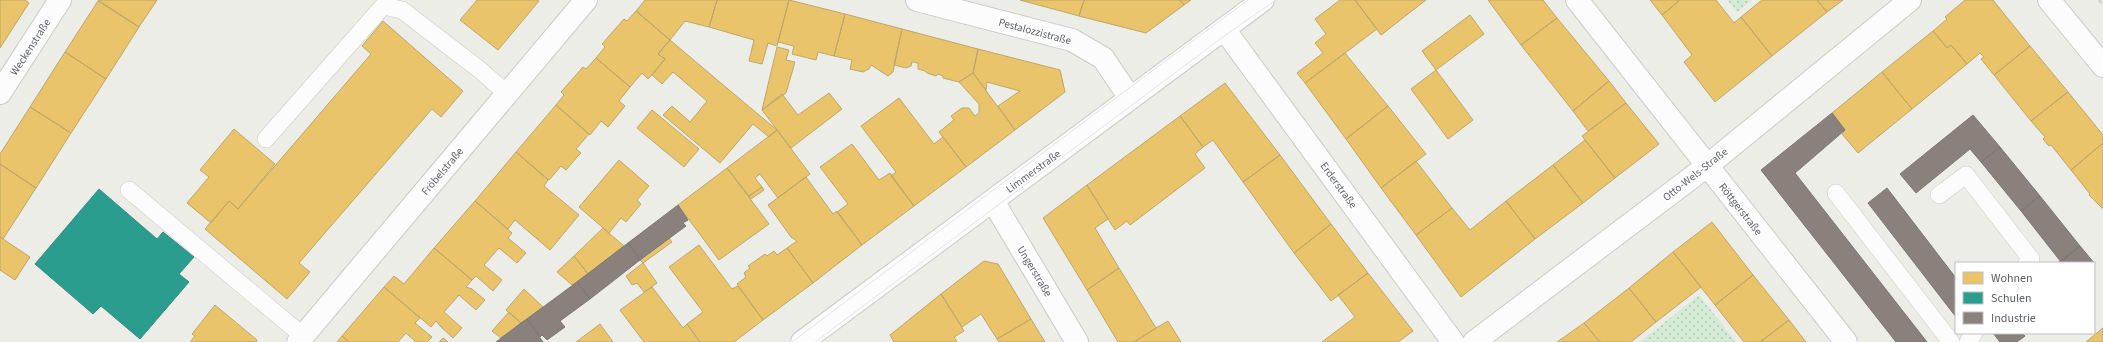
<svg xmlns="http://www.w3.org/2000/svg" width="2103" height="342" font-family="'Source Sans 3',sans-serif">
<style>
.garden{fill:url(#garden-dots)}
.homes{fill:#e9c46a;stroke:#bfa669}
.schools{fill:#2a9d8f;stroke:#398b83}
.industry{fill:#8a817c;stroke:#7c7776}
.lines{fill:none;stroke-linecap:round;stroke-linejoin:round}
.service-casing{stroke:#cacbca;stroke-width:18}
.minor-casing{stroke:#cacbca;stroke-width:24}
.tertiary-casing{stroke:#cacbca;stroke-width:24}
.path{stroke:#cbcfcd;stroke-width:2.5;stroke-dasharray:4 2;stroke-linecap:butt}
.service{stroke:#fcfcfc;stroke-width:17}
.minor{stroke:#fcfcfc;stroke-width:22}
.tertiary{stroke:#fcfcfc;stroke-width:22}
.tram{stroke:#e4e4e4;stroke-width:1}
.labels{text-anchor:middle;stroke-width:4;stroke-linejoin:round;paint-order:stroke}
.street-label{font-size:11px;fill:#5d6067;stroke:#fff}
</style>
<defs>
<pattern id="garden-dots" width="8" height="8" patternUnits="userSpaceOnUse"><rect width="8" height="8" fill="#d4ebd5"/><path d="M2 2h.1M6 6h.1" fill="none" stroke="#afc2b1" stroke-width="1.8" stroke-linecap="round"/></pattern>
</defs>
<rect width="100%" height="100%" fill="#edede8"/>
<path class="garden" d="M1727 0H1752L1737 12Z
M1699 295 1736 342H1640Z"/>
<path class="homes" d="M0 0H25L29 3 0 48Z
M98 0H157L139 27Z
M477 0H537L539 1 498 50 460 20Z
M645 0H717L709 27 685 21 670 40 636 11Z
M717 0H789L777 46 768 43 762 64 749 61 754 40 709 27Z
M789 0 845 14 834 56 818 52 816 60 792 54 794 46 778 42Z
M1020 0H1084L1079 16Z
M1084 0H1180L1184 5 1146 33 1079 16Z
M1180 0H1191L1184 5Z
M1340 0H1355L1377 29 1305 83 1297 73 1323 53 1315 43 1326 34 1315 19Z
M1355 0H1426L1381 35Z
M1488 0H1543L1557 18 1521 45Z
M1650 0H1680L1662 15Z
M1680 0H1716L1734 23 1741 17 1772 56 1715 102 1684 62 1692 55 1662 15Z
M1762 0H1817L1827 12 1772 56 1741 17Z
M1817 0H1843L1827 12Z
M1965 0H1993L2030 46 1994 75 1981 59 1984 57 1980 53 1967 64 1951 45 1947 48 1933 31 1947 19 1945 17Z
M98 1 139 27 106 79 65 52Z
M636 11 670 40 658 54 665 59 652 75 648 79 642 73 630 87 596 58 605 47 602 44 624 19 627 21Z
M845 14 902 29 893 72 888 76 871 65 869 69 863 72 850 69 852 60 834 56Z
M1470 15 1484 34 1436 70 1422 51Z
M1557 18 1609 81 1573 111 1521 45Z
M383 21 463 91 441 117 432 109 299 263 310 272 287 299 205 229 229 201 238 209 371 54 362 46Z
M902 29 978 49 973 73 959 82 943 78V76L938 74 936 76 927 73 925 71 918 69V63L912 62 911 66 906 68 894 65Z
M1933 31 1947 48 1951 45 1967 64 1912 109 1882 72Z
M670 40 722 84 777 130 769 137 753 124 720 163 663 115 672 106 690 122 707 101 673 72 662 84 652 75 665 59 658 54Z
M2030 46 2068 92 2031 121 1994 75Z
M777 47 789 50 786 60 795 62 786 93 762 110Z
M978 49 1060 70 1065 92 1015 130 998 106 1020 91 987 82 986 90 973 73Z
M65 52 106 79 71 133 30 107Z
M1345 53 1388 106 1346 139 1305 83Z
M596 58 630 87 619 101 625 106 608 127 601 121 590 135 556 105 564 95 561 92 583 67 586 69Z
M1436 70 1473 120 1448 139 1411 89Z
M1882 72 1912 109 1858 153 1842 134 1845 130 1832 113Z
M973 73 1015 130 966 167 939 132 954 120 951 116 962 108H969L975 116 979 113V104L959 82Z
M1609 81 1626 103 1588 131 1573 111Z
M1225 83 1280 155 1243 182 1213 140 1203 147 1180 116Z
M2068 92 2103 135V143L2071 170 2051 145 2049 146 2043 139 2045 137 2031 121Z
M829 93 842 109 791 148 762 110 782 94 798 115Z
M899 98 934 144 943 137 966 167 914 206 891 176 896 172 861 126Z
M1626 103 1659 144 1615 178 1582 136Z
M556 105 589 134 576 149 581 153 577 157 566 170 561 166 549 180 516 152Z
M1388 106 1426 154 1381 188 1346 139Z
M30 107 71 133 36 188 0 164V154Z
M652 110 699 149 684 167 637 128Z
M1180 116 1203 147 1195 154 1205 168 1130 225 1127 221 1115 230 1087 185Z
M234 129 275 164 238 209 229 201 211 223 187 203 209 177 200 170Z
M777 130 810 174 778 198 760 174 755 178 762 187 749 196 727 168Z
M1585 140 1615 178 1583 203 1553 165Z
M2103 143V209L2089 195 2090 194 2071 170Z
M852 144 879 180 890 173 914 206 862 245 837 212 848 204 820 167Z
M516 152 548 180 544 186 579 215 550 250 515 220 508 229 475 201Z
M1280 155 1331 224 1294 253 1243 182Z
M619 160 649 186 637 200 641 204 626 222 621 218 609 233 579 207Z
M1416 161 1452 208 1416 235 1381 188Z
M0 164 36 188 3 239 0 237Z
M1553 165 1583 203 1535 239 1506 201Z
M727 168 769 224 719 260 678 205Z
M806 177 833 214 837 211 862 245 813 283 787 248 797 241 791 237 768 205Z
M1087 185 1108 219 1095 228 1119 268 1087 290 1043 218Z
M762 187 764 190 751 199 749 196Z
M475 201 512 233 508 238 526 253 517 263 499 248 484 265 502 280 493 291 476 276 472 280 434 248Z
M1506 201 1535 239 1461 297 1416 235 1452 208 1470 230Z
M1712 222 1753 275 1715 305 1673 252Z
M1331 224 1368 273 1331 301 1294 253Z
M603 228 624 246 588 274 574 256Z
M0 237 30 257 15 280 0 270Z
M669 238 672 242 643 263 640 260Z
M699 245 732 289 738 286 763 320 734 342H700L687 324 703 312 669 267Z
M434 248 472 280 466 287 472 289 485 300 476 310 459 295 444 312 462 328 453 338 440 326 436 321 431 327 384 287 394 276 404 284Z
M787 248 813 283 763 320 737 284 746 277 744 273 750 268 748 266 765 254 767 256 774 251 777 255Z
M1673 252 1701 287 1656 322 1629 288Z
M574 256 588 274 572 285 557 272Z
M984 261 998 264 1031 319 997 339 981 314 962 327 941 294Z
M643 263 657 283 644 292 637 283 632 285 626 276Z
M1119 268 1156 328 1134 342H1118L1087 290Z
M1368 273 1413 331 1398 342H1322L1355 317 1338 295Z
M1753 275 1789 320 1760 342H1744L1715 305Z
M384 287 420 318 415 323 432 337 427 342H416L406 333 398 342H349L342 336Z
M652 287 683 328 687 324 700 342H644L620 310Z
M1629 288 1656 322 1631 342H1600L1584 323Z
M524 289 543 307 521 323 506 310Z
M941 294 964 331 954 337 957 342H894L890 335Z
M215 305 257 340 256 342H190L195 336 192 334Z
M509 312 521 323 501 338 492 331Z
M1031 319 1045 342H999L997 339Z
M1789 320 1806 342H1760Z
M1168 321 1181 342H1134L1156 328Z
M1584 323 1600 342H1557Z
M600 324 613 342H576Z
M2103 328V342H2086Z
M342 336 349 342H337Z
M443 338 448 342H439Z"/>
<path class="schools" d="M99 189 157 239 163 232 194 257 179 274 189 282 140 339 101 306 93 314 35 264Z"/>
<path class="industry" d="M1832 113 1845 130 1795 173 1927 342H1896L1761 170Z
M1973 115 2000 147 1981 162 1970 149 1916 193 1900 174Z
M2000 147 2040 196 2021 211 1981 162Z
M1887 188 1956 278V317L1868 203Z
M2040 196 2080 246 2061 262 2021 211Z
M678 205 688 220 683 223 686 226 640 260 628 243Z
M628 243 640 260 590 299 577 282Z
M2080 246 2095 264 2094 265V263H2058Z
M577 282 590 299 560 321 565 327 547 340 542 335 540 337 527 319Z
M527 319 543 342H496L521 323Z
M1993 333H2022L2025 336 2017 342H2000Z"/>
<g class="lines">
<defs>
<path id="service" d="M266 139 383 6 402 10 480 70 507 94
M129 190 303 336
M1836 193 1951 342
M1939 195 1966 175 2031 259 2027 263
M1968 342 1974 333"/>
<path id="minor" d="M917 0 1072 40 1103 58 1130 98
M1577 0 1846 342
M2049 0 2103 66
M1224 29 1453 342
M0 93 60 0
M993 201 1077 342
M298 342 586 0
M1474 342 1707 166 1910 0"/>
<path id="tertiary" d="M802 342C956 228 1109 113 1263 0"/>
</defs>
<use href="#service" class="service-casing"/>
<use href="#minor" class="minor-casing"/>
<use href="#tertiary" class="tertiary-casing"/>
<path class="path" d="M2099 0 2103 5"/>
<use href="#service" class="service"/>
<use href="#minor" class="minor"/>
<use href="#tertiary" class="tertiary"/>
<path class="tram" d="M792 342C944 228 1095 112 1248 0
M815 342 1227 34 1276 0"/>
</g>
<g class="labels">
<g class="street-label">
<text transform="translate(1035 31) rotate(15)" y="4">Pestalozzistraße</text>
<text transform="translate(30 47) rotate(-57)" y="4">Weckenstraße</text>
<text transform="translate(442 171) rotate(-50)" y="4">Fröbelstraße</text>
<text transform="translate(1033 171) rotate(-36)" y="4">Limmerstraße</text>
<text transform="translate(1695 174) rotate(-38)" y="4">Otto-Wels-Straße</text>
<text transform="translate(1339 185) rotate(54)" y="4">Erderstraße</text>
<text transform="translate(1741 209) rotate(52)" y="4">Röttgerstraße</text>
<text transform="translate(1035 271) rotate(59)" y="4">Ungerstraße</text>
</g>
</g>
<rect x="1955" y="262" width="140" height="72" fill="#ffffff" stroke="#bebfc2"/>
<rect x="1963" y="272" width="20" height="12" fill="#e9c46a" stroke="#bebfc2"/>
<text x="1991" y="282" font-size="12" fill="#5d6067">Wohnen</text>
<rect x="1963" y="292" width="20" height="12" fill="#2a9d8f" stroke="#bebfc2"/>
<text x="1991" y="302" font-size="12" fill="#5d6067">Schulen</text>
<rect x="1963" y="312" width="20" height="12" fill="#8a817c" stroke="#bebfc2"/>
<text x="1991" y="322" font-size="12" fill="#5d6067">Industrie</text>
</svg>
